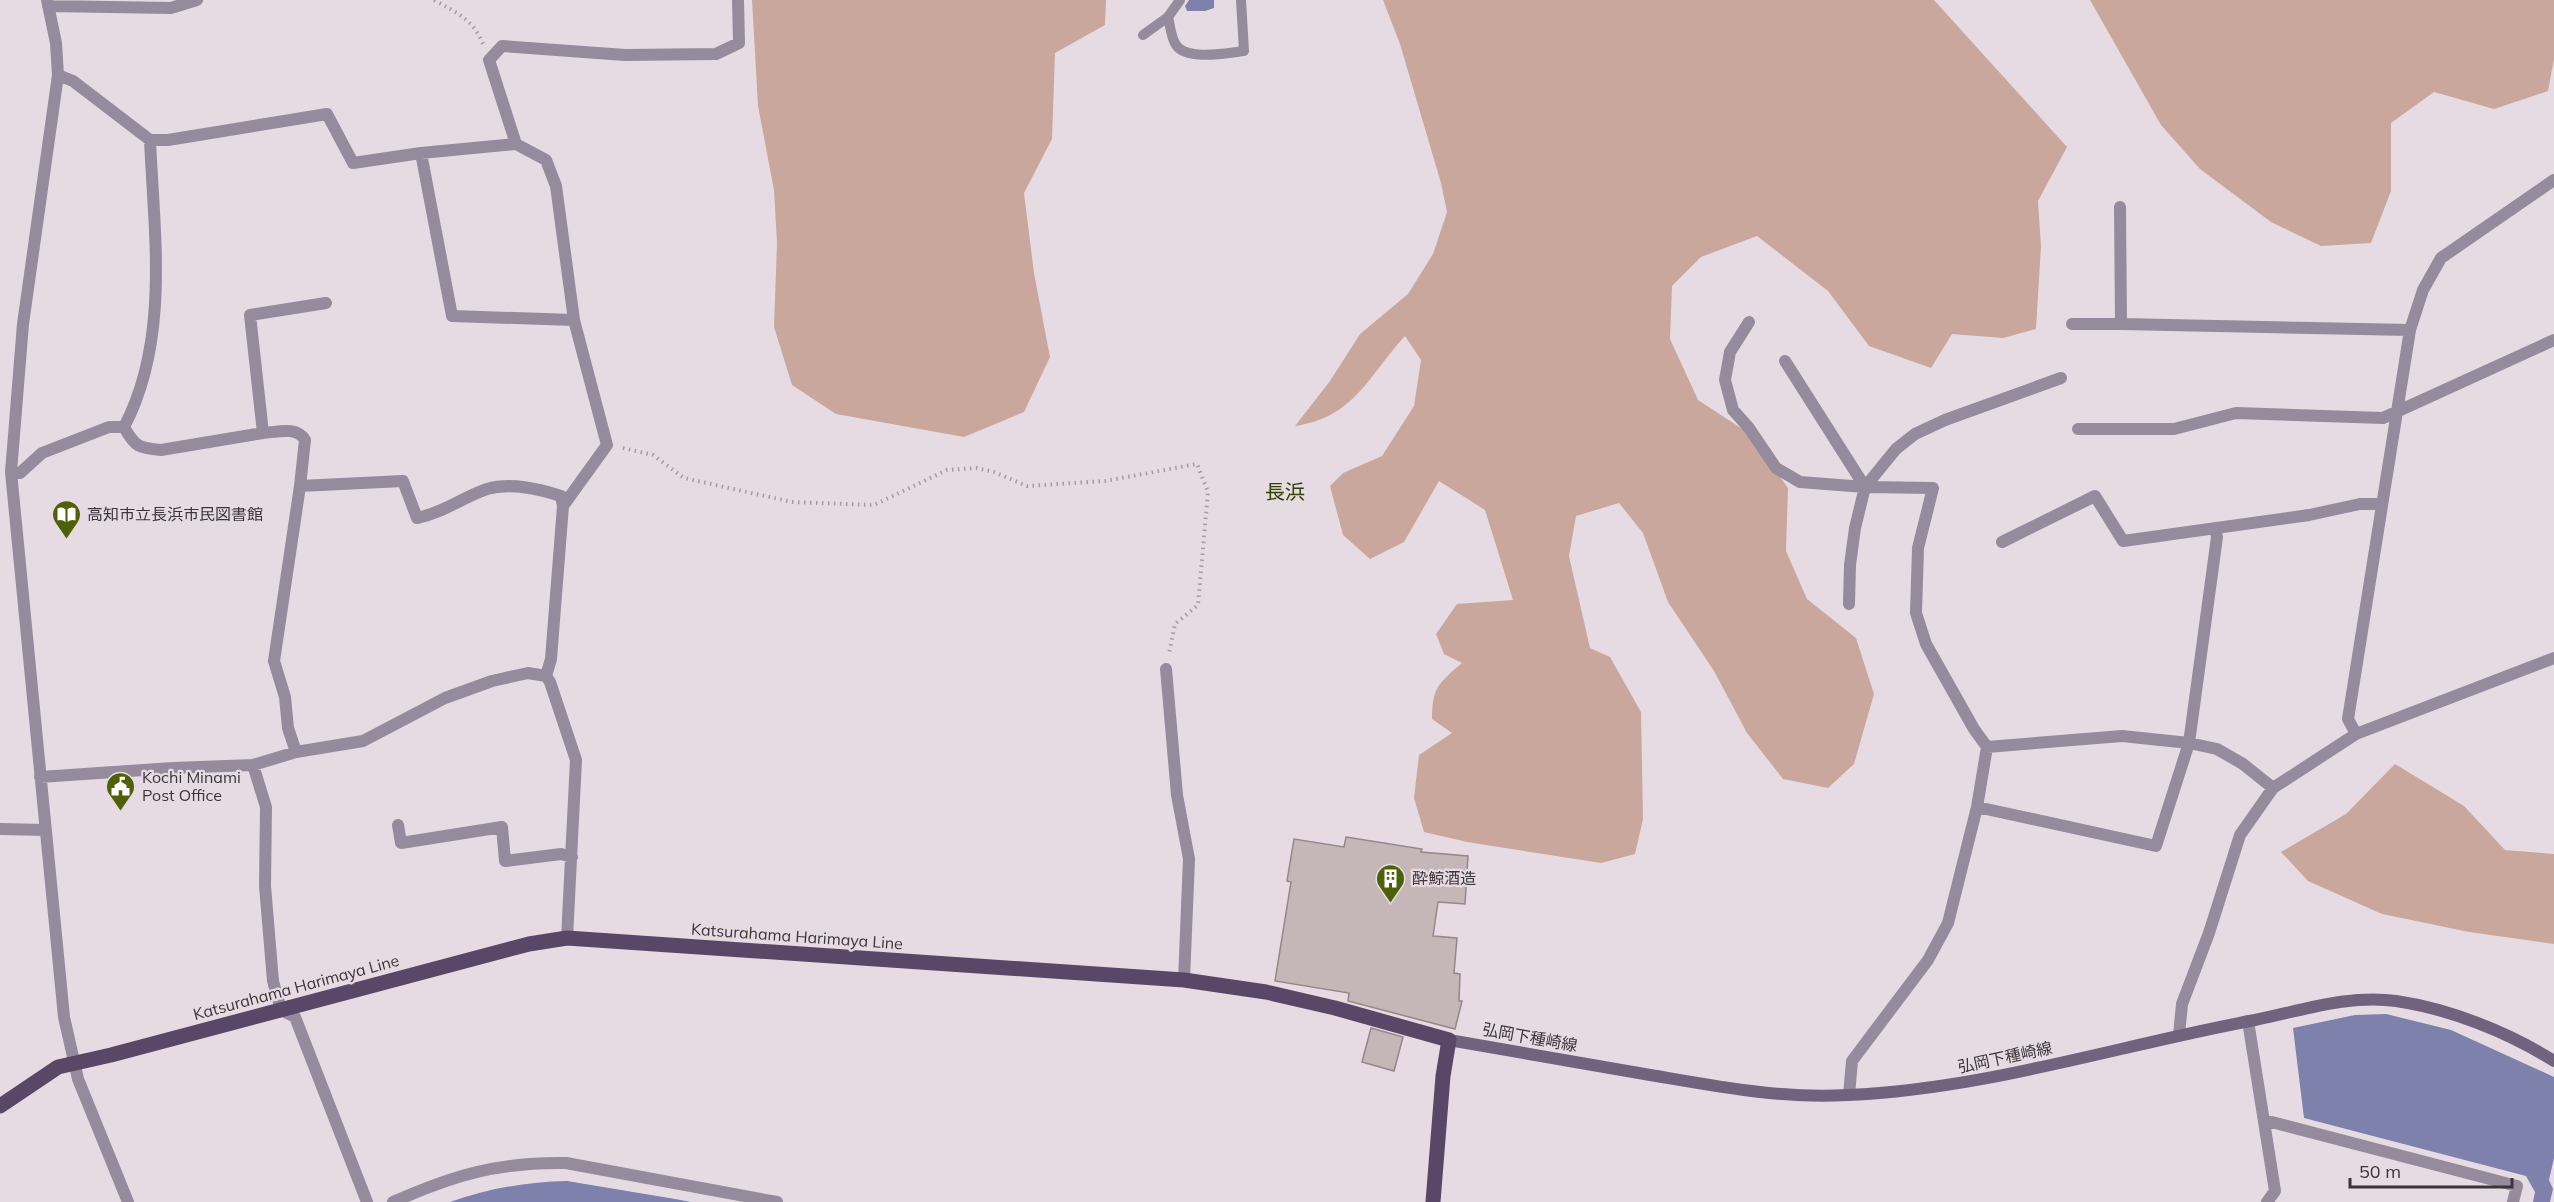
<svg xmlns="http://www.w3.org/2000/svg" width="2554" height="1202" font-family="Mulish,'Noto Sans JP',sans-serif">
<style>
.green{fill:#caa79d}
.water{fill:#7d81ac}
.building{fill:#c5b6b8;stroke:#958789;stroke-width:1.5}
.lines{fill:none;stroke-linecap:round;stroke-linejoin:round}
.path{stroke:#a59ba1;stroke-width:4;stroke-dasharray:1.5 4.5;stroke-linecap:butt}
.service{stroke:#958b9d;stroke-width:10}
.minor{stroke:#958b9d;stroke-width:12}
.secondary{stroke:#71637d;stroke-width:12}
.primary{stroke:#584766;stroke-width:15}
.labels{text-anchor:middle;stroke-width:4.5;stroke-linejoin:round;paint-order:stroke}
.poi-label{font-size:16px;fill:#3a3538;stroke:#e7dbe3;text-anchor:start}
.street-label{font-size:16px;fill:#3a3538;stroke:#e7dbe3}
.quarter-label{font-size:20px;fill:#334006;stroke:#e7dbe3}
</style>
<rect width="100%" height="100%" fill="#e7dbe3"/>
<path class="green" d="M752 0H1106L1105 25 1055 53 1052 139 1024 193 1034 273 1050 357 1024 412 964 437 836 414 792 385 774 327 777 243 774 190 758 106Z
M1383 0H1934L2067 147 2038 201 2041 246 2036 329 2003 338 1952 334 1931 368 1869 346 1828 291 1757 236 1701 257 1672 286 1670 339 1698 400 1750 434 1788 488 1786 551 1807 599 1856 638 1874 694 1854 764 1828 788 1783 779 1747 733 1714 671 1668 602 1643 533 1619 503 1576 516 1569 556 1590 648 1610 657 1641 712 1643 819 1635 854 1601 863 1467 842 1424 832 1414 798 1419 755 1452 733 1432 719C1432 687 1439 683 1462 663L1444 654 1436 634 1457 604 1513 600 1485 510 1439 481 1404 542 1370 559 1343 535 1330 486 1343 473 1382 456 1414 406 1421 360 1405 336C1369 375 1354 418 1295 426L1330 381 1360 334 1408 294 1433 254 1447 212 1441 183 1400 44Z
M2090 0H2554V59L2548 91 2494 109 2434 92 2391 123V191L2371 243 2321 246 2271 222 2200 169 2161 125Z
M2395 764 2464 806 2505 850 2554 854V944L2469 932 2382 914 2308 881 2281 852 2346 814Z"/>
<path class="water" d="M1189 0H1214V8L1205 11H1187L1185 6Z
M2386 1014 2451 1030 2554 1077V1158L2549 1180 2553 1189 2550 1202H2533L2535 1192 2526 1176 2304 1118 2293 1028 2355 1015Z
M567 1181 675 1199 691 1202H450C489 1188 527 1182 567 1181Z"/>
<path class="building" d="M1346 837 1422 849 1421 852 1468 856 1465 904 1438 902 1433 936 1457 938 1454 973 1460 974 1459 1001H1462L1455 1029 1348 1001 1349 993 1275 981 1291 882 1287 881 1294 839 1344 847Z
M1371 1028 1403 1037 1394 1071 1362 1062Z"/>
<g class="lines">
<path class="path" d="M434 0C457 13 472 18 483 44
M623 448 653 455 684 478 792 502 874 505 947 470 976 468 994 472 1027 486 1105 481 1197 464 1208 492 1198 605 1175 624 1169 654"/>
<path class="service" d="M1168 17C1170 25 1171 38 1176 45 1187 61 1227 53 1244 51L1241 0
M1143 35 1168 17 1180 0"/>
<path class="minor" d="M47 0 56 43 58 75 23 324 11 472 64 1017 78 1079 128 1202
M48 6 171 8 197 0
M58 75 73 81 150 140H168L327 114 353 163 421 153
M516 144 421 153 452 316 574 320
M2120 207 2121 324 2410 330
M1749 322 1730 352 1725 380 1733 410 1749 428 1776 468 1800 482 1865 487 1933 488 1918 548 1916 613 1926 644 1974 729 1987 747 1977 807 1948 923 1928 960 1852 1061 1849 1095
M2072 324H2121
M1785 361 1865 487
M124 427C135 447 139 448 161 450L263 433 250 315 326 303
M2078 429H2174L2236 413 2383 418 2554 340
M263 433C277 432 297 426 305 440L300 486 403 481 417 518C443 513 463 497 487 489 511 482 539 489 561 496L563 506
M11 472 20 473 42 453 109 427H124C170 340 154 234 150 140
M2002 542 2095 496 2123 541 2309 515 2360 504H2382
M1849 604 1850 565 1855 528 1865 487 1896 449 1915 434 1945 420 2061 378
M1166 669 1177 795 1189 859 1184 980
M2356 734 2348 719 2410 330 2423 290 2441 258 2554 180
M1987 747 2122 736 2189 743 2217 749 2243 764 2273 788
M296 752 288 728 285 697 274 661 300 486
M253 765 266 807 265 886 273 981 281 1010 295 1017 367 1202
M40 777 173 768 253 765 296 752 363 741 445 698 492 681 528 673 546 676
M1977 807 2156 846 2189 743 2217 537 2215 528
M398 825 401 843 502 827 505 861 561 854 572 857
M0 829 46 830
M567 938 576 760 550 682 546 676 551 659 563 506 607 445 574 320 556 186 546 160 516 144 489 60 502 46 625 55 716 54 739 43 738 0
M2248 1021 2275 1191 2267 1202
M2179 1035 2182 1004 2209 933 2240 835 2273 788 2356 734 2554 658
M2264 1120 2517 1186 2513 1202
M393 1202C454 1175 498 1162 566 1163L777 1202"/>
<path class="secondary" d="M1449 1040C1518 1052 1587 1064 1656 1076 1720 1087 1784 1099 1848 1095 1986 1089 2120 1045 2255 1020 2300 1011 2350 994 2396 1001 2450 1009 2508 1032 2554 1061"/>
<path class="primary" d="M0 1106 58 1067 111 1055 529 944 567 938 1184 980 1266 992 1335 1008 1449 1040 1443 1076 1433 1202"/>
</g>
<defs>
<symbol id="library-pin" viewBox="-11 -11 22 30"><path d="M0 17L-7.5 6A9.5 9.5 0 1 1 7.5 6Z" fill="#4e6109" stroke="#e7dbe3"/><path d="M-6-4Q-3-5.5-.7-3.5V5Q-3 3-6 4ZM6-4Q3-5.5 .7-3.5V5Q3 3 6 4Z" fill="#fff"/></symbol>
<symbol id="civic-pin" viewBox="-11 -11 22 30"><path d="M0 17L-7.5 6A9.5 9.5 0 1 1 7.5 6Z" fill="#4e6109" stroke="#e7dbe3"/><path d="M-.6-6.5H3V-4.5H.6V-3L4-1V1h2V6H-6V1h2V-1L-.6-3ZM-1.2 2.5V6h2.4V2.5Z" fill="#fff"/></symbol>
<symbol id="building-pin" viewBox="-11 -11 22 30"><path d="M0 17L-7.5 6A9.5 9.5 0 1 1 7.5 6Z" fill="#4e6109" stroke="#e7dbe3"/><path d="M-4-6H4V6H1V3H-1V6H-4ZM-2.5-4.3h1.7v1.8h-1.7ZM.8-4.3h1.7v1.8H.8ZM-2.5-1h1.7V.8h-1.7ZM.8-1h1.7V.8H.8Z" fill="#fff"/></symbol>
</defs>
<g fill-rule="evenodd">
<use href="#library-pin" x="50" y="498" width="33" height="45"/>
<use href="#civic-pin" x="104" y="770" width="33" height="45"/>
<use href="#building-pin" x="1374" y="862" width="33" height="45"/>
</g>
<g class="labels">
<g class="poi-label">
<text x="87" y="520">高知市立長浜市民図書館</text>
<text x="142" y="783">Kochi Minami<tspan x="142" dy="18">Post Office</tspan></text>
<text x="1412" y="884">酔鯨酒造</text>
</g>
<g class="street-label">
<text transform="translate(797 936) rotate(4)" y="6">Katsurahama Harimaya Line</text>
<text transform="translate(296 987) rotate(-15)" y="6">Katsurahama Harimaya Line</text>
<text transform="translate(1530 1037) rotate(10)" y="6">弘岡下種崎線</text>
<text transform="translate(2005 1057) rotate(-12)" y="6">弘岡下種崎線</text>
</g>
<g class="quarter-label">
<text x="1285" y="499">長浜</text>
</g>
</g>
<path d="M2350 1178v9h162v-9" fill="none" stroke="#3a3538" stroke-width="3"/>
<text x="2359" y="1178" font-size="18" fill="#3a3538" stroke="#e7dbe3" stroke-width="4.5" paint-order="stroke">50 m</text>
</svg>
